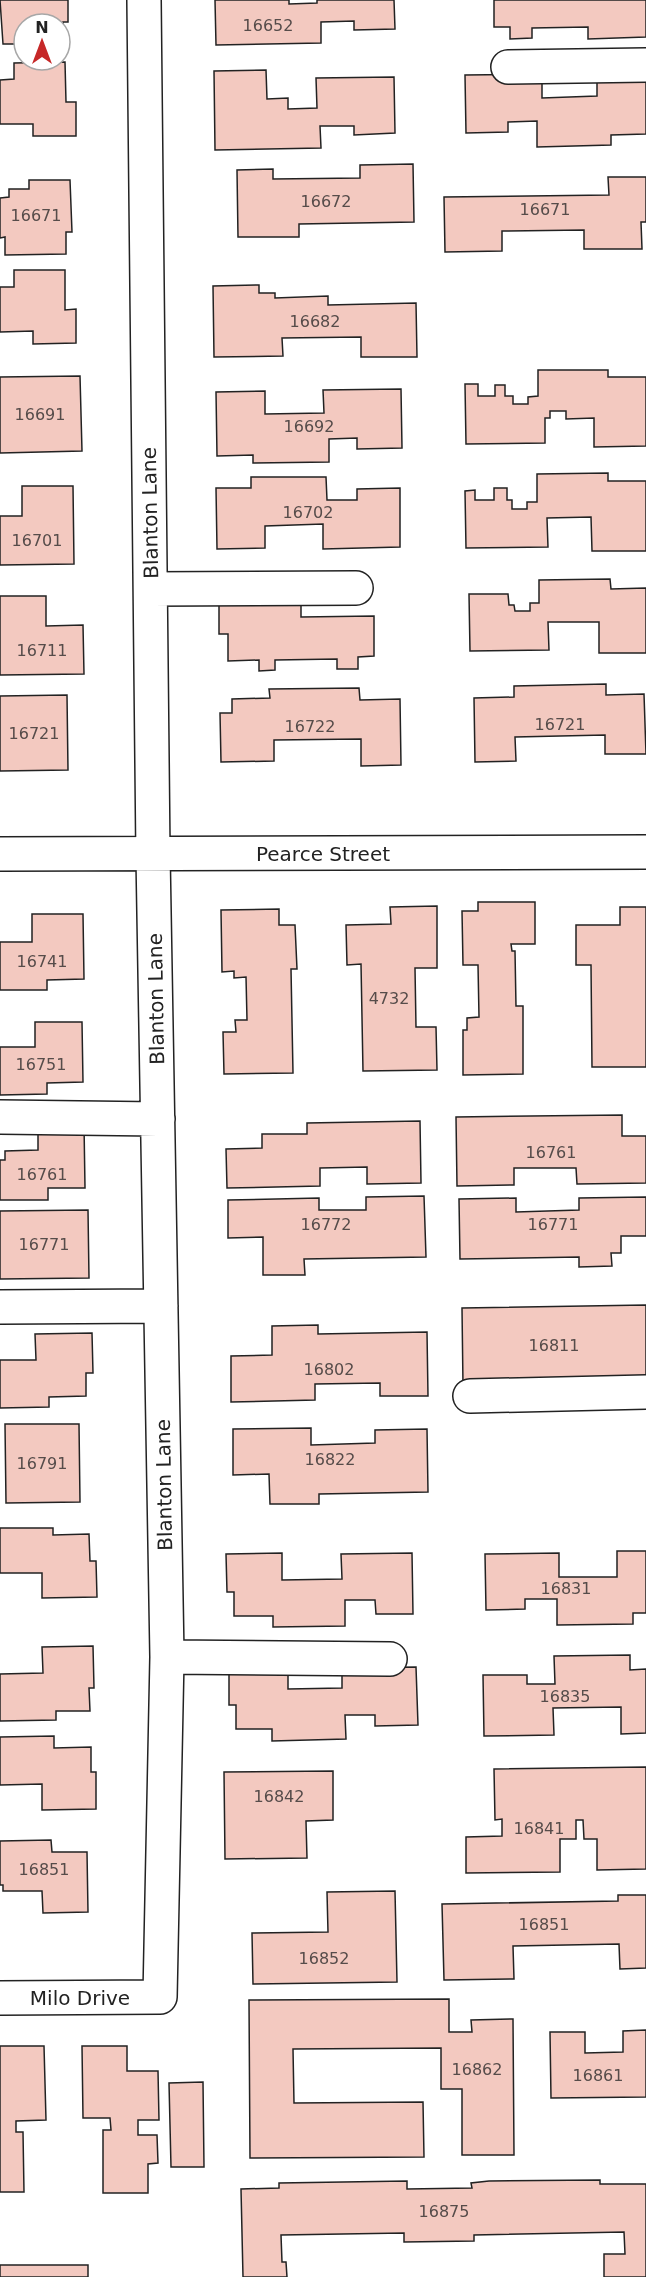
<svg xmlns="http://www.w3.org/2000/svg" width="646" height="2277" font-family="'DejaVu Sans',sans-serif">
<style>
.building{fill:#f3c9c0;stroke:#222;stroke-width:1.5}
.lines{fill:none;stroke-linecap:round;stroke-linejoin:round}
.minor-casing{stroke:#222;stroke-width:36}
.minor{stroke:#fff;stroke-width:33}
.labels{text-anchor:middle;stroke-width:4.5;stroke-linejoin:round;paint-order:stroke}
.number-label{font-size:16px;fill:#564c4a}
.street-label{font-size:20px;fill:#222;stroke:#fff}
</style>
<rect width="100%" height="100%" fill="#fff"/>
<path class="building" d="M0 0H68V22H63V43H60V24H24V44H3Z
M215 0H289V4L317 3V0H394L395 29 354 30V21L321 22V43L216 45Z
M494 0H646V37L588 39V27L532 28V38L510 39V27H494Z
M65 62 66 102H76V136H33V124H0V80L14 79V63Z
M266 70 267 99 288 98V109L317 108 316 78 394 77 395 133 354 135V126H320L321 148 215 150 214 71Z
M597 71 646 72V134L611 135V145L537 147V121L508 122V132L466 133 465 75 542 74V98L597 96Z
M413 164 414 222 299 224V237H238L237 170 273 169V179L360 178V165Z
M608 177H646V222H641L642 249H584V230L502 231V251L445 252 444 197 609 195Z
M29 180H70L72 232H66V254L5 255V237L0 238V198L9 197V189H29Z
M14 270H65V310L76 309V343L33 344V331L0 332V287H14Z
M259 285V293H275V298L328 296V305L416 303 417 357H361V337L282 338 283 356 214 357 213 286Z
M538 370H608V377H646V446L594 447V418L566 419V411H550V418H545V443L466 444 465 384H478V396H495V385H505V396H513V404H528V397L538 396Z
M80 376 82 451 0 453V377Z
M401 389 402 448 357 449V438L329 439V462L253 463V455L217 456 216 392 265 391V414L324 413 323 390Z
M608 473V481H646V551H592L591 517 547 518 548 547 466 548 465 491 475 490V500H494V488H507V500H512V509H527V502H537V474Z
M251 477H326L327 500H357V489L400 488V547L323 549V524L265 526V548L217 549 216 488H251Z
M22 486H73L74 564 0 565V516H22Z
M610 579 611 589 646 588V653H599V622H548L549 650 470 651 469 594H508L509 605H514L515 611H530V603H539V580Z
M0 596H46V626L83 625 84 674 0 675Z
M301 596V617L374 616V656L358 657V669H337V659L275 660V670L259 671V660L228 661V634H219V597Z
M606 684V695L644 694 646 754H605V735L515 737 516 761 475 762 474 698 514 697V686Z
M359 688 360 700 400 699 401 765 361 766V739L274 740V761L221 762 220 713H232V699L270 698 269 689Z
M67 695 68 770 0 771V696Z
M478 902H535V944H511L512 951H515L516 1006H523V1074L463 1075V1030H467V1018L479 1017 478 965H463L462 911H478Z
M437 906V968H415L416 1027H436L437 1070 363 1071 361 964 347 965 346 925 391 924 390 907Z
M620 907H646V1067H592L591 965H576V925H620Z
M279 909V925H295L297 969H291L293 1073 224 1074 223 1032H236L235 1020H247L246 977 234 978V971L222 972 221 910Z
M32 914H83L84 979 47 980V990H0V942H32Z
M35 1022H82L83 1082 47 1083V1094L0 1095V1047H35Z
M622 1115V1136H646V1183L577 1184 576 1168H514V1185L457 1186 456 1117Z
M420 1121 421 1183 367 1184V1167L320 1168V1186L227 1188 226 1149 262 1148V1134H307V1123Z
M84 1124 85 1188H48V1200H0V1160H5V1151L38 1150V1125Z
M424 1196 426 1257 304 1259 305 1275H263V1237L228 1238V1200L319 1198V1210H366V1197Z
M646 1197V1236H621V1253H611L612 1266 579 1267V1257L460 1259 459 1199 516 1198V1212L579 1210V1198Z
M88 1210 89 1278 0 1279V1211Z
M646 1305V1383L463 1386 462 1308Z
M318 1325V1334L427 1332 428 1396H380V1383L315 1384V1400L231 1402V1356L272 1355V1326Z
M92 1333 93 1373H86V1396L49 1397V1407L0 1408V1360H36L35 1334Z
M5 1424H79L80 1502 6 1503Z
M311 1428V1445L375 1443V1430L427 1429 428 1492 319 1494V1504H270L269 1474 233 1475V1429Z
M0 1528H53V1535L89 1534 90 1561H96L97 1597 42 1598V1573H0Z
M617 1551H646V1613H633V1624L557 1625V1599H525V1609L486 1610 485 1554 559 1553V1577H617Z
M282 1553V1580L342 1579 341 1554 412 1553 413 1614H376L375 1600H345V1626L273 1627V1616H234V1592H227L226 1554Z
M93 1646 94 1688H89L90 1711H56V1720L0 1721V1674L43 1673 42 1647Z
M630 1655V1670L646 1669V1733L621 1734V1707L553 1708 554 1735 484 1736 483 1675H527V1684H555L554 1656Z
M288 1667V1689L342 1688V1668L416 1667 418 1725 375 1726V1715H345L346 1739 272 1741V1729H236V1705H229V1668Z
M54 1736V1748L91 1747V1772H96V1809L42 1810V1784L0 1785V1737Z
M646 1767V1869L597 1870V1839H584L583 1820H576V1839H560V1872L466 1873V1837L502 1836V1819L495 1820 494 1769Z
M333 1771V1820L306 1821 307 1858 225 1859 224 1772Z
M51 1840 52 1852H87L88 1912 43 1913 42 1891H3V1885H0V1841Z
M395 1891 397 1982 253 1984 252 1933 328 1932 327 1892Z
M618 1895H646V1968L620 1969 619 1944 513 1946 514 1979 444 1980 442 1904 618 1901Z
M449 1999V2032H472L471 2020 513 2019 514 2155H462V2089H441V2048L293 2049 294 2103 423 2102 424 2157 250 2158 249 2000Z
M646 2030V2097L551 2098 550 2032H585V2053L623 2052V2031Z
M0 2046H44L46 2120 16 2121V2132H23L24 2192H0Z
M82 2046H127V2071H158L159 2120H138V2135H157L158 2163 148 2164V2193H103V2130H111L110 2118H83Z
M203 2082 204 2167H171L169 2083Z
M600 2180V2184H646V2277H604V2254H625L624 2232 474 2235V2241L404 2242V2233L281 2235 282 2262H286L287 2277H243L241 2189 279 2188V2183L407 2181V2189L472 2188 471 2183 489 2181Z
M0 2265H88V2277H0Z"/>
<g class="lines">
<defs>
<path id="minor" d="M508 67 646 65
M151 589 356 588
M0 854 646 852
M0 1117 158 1119
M0 1307 161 1306
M470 1396 646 1392
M167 1657 390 1659
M0 1998 160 1997 167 1657 153 855 144 0"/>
</defs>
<use href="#minor" class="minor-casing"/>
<use href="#minor" class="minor"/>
</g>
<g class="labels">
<g class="number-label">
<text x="268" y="31">16652</text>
<text x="326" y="207">16672</text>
<text x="545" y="215">16671</text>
<text x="36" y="221">16671</text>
<text x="315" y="327">16682</text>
<text x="40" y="420">16691</text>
<text x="309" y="432">16692</text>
<text x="308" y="518">16702</text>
<text x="37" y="546">16701</text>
<text x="42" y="656">16711</text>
<text x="560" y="730">16721</text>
<text x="310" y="732">16722</text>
<text x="34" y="739">16721</text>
<text x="42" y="967">16741</text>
<text x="389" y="1004">4732</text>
<text x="41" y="1070">16751</text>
<text x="551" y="1158">16761</text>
<text x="42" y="1180">16761</text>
<text x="326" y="1230">16772</text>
<text x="553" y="1230">16771</text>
<text x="44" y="1250">16771</text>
<text x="554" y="1351">16811</text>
<text x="329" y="1375">16802</text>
<text x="330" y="1465">16822</text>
<text x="42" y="1469">16791</text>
<text x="566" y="1594">16831</text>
<text x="565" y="1702">16835</text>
<text x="279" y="1802">16842</text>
<text x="539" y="1834">16841</text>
<text x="44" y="1875">16851</text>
<text x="544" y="1930">16851</text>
<text x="324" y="1964">16852</text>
<text x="477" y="2075">16862</text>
<text x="598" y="2081">16861</text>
<text x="444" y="2217">16875</text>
</g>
<g class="street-label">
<text transform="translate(150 513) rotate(-91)" y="7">Blanton Lane</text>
<text x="323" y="861">Pearce Street</text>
<text transform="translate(156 999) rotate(-91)" y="7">Blanton Lane</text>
<text transform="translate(164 1485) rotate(-91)" y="7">Blanton Lane</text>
<text x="80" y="2005">Milo Drive</text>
</g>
</g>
<g transform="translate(42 42)"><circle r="28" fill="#ffffff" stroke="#a7a7a7" stroke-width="1.5"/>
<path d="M0-4.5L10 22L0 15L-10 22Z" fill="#c62828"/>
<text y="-9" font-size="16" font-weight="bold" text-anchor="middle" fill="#222222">N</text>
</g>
</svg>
